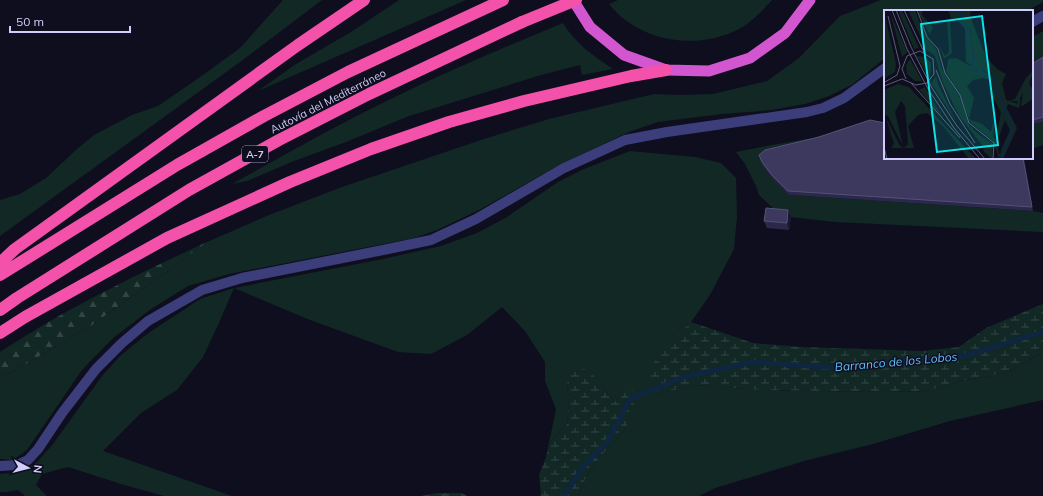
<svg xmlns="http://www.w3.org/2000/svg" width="1043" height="496" font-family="Mulish,sans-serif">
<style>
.green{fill:#112825}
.forest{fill:url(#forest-firs)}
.wetland{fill:url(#wetland-marsh)}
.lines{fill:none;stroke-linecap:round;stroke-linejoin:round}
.stream{stroke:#0f2641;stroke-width:5}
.minor{stroke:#3b3e7a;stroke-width:10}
.trunk{stroke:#d256d0;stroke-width:11}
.motorway{stroke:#f451ab;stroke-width:12}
.motorway-bridge{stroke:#f451ab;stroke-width:12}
.wall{fill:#2b284b}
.shaded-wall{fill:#191631}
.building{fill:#3d395e;stroke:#545177}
.labels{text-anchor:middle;stroke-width:3;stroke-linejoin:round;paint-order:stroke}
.shield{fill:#0f0e1e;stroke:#9694b9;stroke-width:1}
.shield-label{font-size:10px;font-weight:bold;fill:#d0cefc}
.street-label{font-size:11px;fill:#d0cefc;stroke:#0f0e1e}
.water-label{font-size:12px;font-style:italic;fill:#63bcf5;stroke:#0f0e1e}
.inset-river{fill:none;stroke:#0f2641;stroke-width:2}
.inset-road{fill:none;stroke:#5c5b77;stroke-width:1}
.view{fill:#0fe2e7;fill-opacity:0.15;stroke:#0fe2e7;stroke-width:2}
.inset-edge{fill:none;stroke:#d0cefc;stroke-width:2}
</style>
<defs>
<pattern id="forest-firs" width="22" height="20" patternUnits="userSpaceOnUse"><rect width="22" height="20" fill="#112825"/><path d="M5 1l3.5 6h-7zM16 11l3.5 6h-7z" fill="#334646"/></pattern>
<pattern id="wetland-marsh" width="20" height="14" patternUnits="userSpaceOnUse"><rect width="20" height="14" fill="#112825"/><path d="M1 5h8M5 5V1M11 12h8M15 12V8" fill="none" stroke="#334646"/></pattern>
</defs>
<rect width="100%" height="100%" fill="#0f0e1e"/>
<path class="green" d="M283 0H322L240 62 0 236V200L20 194 46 178 77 149 94 135 132 115 158 106 203 75 240 48Z
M399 0H466L258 91 296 64 351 32Z
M618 0H772C762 11 751 23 737 30 695 51 638 41 609 4Z
M881 0H1043V2L1027 11H885V58L853 84 829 96 805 104 772 110 722 114 658 122 629 132 563 163 479 210 437 230 414 238 229 274 188 286 151 309 112 339 82 370 27 450 13 460 0 459V377L12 372 92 325 158 278 207 242 269 215 342 187 487 138 549 119 654 94 680 95 713 94 767 81 799 58 840 16Z
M563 23C576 44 592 55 613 69L582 75 580 65 541 75 409 116 346 142 294 161 247 181 232 184C285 155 338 124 393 98 448 70 506 47 563 23Z
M1043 31V62L1032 69V37Z
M1043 122V145L1032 149V124Z
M854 125 862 128 763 166 773 179 789 195 1033 211 1043 213V233L1042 232 835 222 781 216 759 195 756 186 745 164 736 152 766 146 813 138Z
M630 151 695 157 721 163 736 178 737 217 734 249 710 295 691 322 677 335 657 394 695 385 760 390 879 392 928 391 961 381 1006 373 1043 352V400L950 421 873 444 808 460 715 488 699 496H578L587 475 601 456 625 430 623 393 614 402 600 382 567 384 569 402 567 424 549 443 556 409 545 381V362L525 331 502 307 467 335 431 354 398 352 310 320 234 288 218 325 203 357 177 390 141 413 103 451 232 496H164L121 484 68 467 42 474 36 485 47 496H25L18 490 7 492H0V474L9 473 24 470 36 463 53 444 102 376 120 356 147 334 200 299 234 288 383 259 441 246 477 233 507 217 558 182 584 169Z"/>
<path class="forest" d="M207 242 158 278 92 325 12 372 0 377V352C65 309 136 275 207 242Z"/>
<path class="wetland" d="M1043 304V352L1006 373 961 381 928 391 879 392 760 390 695 385 657 394 648 378 655 361 677 335 691 322 753 343 802 347 923 351 959 347 986 328Z
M573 368 588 370 600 382 614 402 623 393 633 390 634 409 625 430 601 456 587 475 578 496H540L541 494 539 475 546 457 549 443 567 424 569 402 567 384Z
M437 493H462L467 496H421Z"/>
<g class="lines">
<path class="stream" d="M564 496 583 467 608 441 630 399 684 377 752 362 842 368 920 359 964 356 1043 332"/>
<path class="minor" d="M1032 22 1043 16
M0 466 17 465 28 460 38 449 62 413 96 369 122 343 148 321 202 290 242 278 383 250 431 240 476 219 564 168 625 140 667 132 807 112 823 108 844 98 885 68"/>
<path class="trunk" d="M573 0 590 27 624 55 666 70 709 71 750 58 785 33 810 0"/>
<path class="motorway" d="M0 263 15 249 298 45 364 0
M0 275 177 165 264 116 348 72 503 0
M0 310 17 298 189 190 279 140 369 94 522 22
M0 333 25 317 167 238 290 182 371 149 449 122 524 101 631 76 666 70"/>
<path class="motorway-bridge" d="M522 22 576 0"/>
</g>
<path class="wall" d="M1043 57V122L1032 124V64Z
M759 155 1024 158 1033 211 789 195 773 179 763 166Z
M788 210 791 217 789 230 767 228 764 221Z"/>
<path class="shaded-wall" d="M1023 158H1024L1033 211 1032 207Z
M788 210 791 217 789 230 787 223Z"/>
<path class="building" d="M1043 57V117L1032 120V64Z
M870 120 885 123V158H1023L1032 207 788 191 772 175 762 162 759 155 765 150 819 137Z
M766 208 788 210 787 223 764 221Z"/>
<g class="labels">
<rect class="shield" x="242" y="146" width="26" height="16" rx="3"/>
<g class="shield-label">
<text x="255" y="158">A-7</text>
</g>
<g class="street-label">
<text transform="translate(328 101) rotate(-27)" y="4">Autovía del Mediterráneo</text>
</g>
<g class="water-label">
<text transform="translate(896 362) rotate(-5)" y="4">Barranco de los Lobos</text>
</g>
</g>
<g transform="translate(884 10)">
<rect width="149" height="149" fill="#0f0e1e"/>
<path d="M5 0 23 42 18 47 10 17ZM14 0H18L35 38 30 39ZM24 0H31L41 26 52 39 58 59 75 85 85 115 93 123 109 134 108 149 100 142 98 135 75 106 59 73 51 46 42 39ZM35 0H38V5L49 17 46 24 50 32 35 5ZM64 0 75 9 66 10 68 43 60 49 55 35 61 46 65 42 63 10 67 8ZM75 0H87L86 6 102 47 113 59 122 64 118 73 122 90 135 94V98L124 94 122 99 116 85 115 69 100 61 93 60 92 66 99 68 89 70 83 76 90 88 85 109 98 114 107 122 112 100 109 127 112 130 117 102 121 110 113 133 115 144H118L115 148 109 131 87 113 85 109 76 84 62 62 64 49 72 48 87 56 90 51 87 22ZM0 1 12 54 11 62 0 69ZM33 46 41 47 47 53V62L44 67ZM26 49 38 71H31L23 64 22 55ZM149 61 145 74 149 79V89L137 97 139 82 136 88V97L133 91H125L131 89 142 68ZM52 66 54 74 72 111 47 73ZM14 74 25 77 92 149H85L59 116 43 103 34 105 24 116 30 138H7L10 134 2 108 16 136 20 138 24 134 21 96 17 91 11 102 19 136 4 106 0 105V80ZM41 77 60 109 35 80Z" fill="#112825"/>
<path d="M65 0H75L84 13 88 28 90 57 82 52 81 19ZM91 58 117 69 116 85 133 118 119 149 116 147 117 140 126 120 109 87 107 70 90 66 93 61Z" fill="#112825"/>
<path class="inset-river" d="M74 0 82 18 89 52 92 59 111 69 114 84 126 109 127 122 118 148"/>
<path class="inset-road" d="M8 0 23 39 44 79 70 118 96 149M12 0 27 37 48 78 73 116 101 149M20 0 40 42M33 0 43 27 54 39 61 63 76 85 85 113 110 133 109 149M52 60 66 94 91 133M1 72 13 65 16 56 4 6M27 73 76 128M0 76 18 69 32 75 43 73 50 64 49 49 36 41 23 46 18 59 22 69M0 137 3 149"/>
<path class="view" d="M98 6 114 135 53 142 37 14Z"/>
<rect width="149" height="149" class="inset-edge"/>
</g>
<g transform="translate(28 468) rotate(97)" stroke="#0f0e1e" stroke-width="3" paint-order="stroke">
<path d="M0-3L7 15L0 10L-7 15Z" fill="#d0cefc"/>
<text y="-6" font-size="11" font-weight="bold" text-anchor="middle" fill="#d0cefc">N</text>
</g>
<path d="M10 26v6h120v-6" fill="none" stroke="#d0cefc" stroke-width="2"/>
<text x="16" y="26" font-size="12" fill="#d0cefc" stroke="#0f0e1e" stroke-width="3" paint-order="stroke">50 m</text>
</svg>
